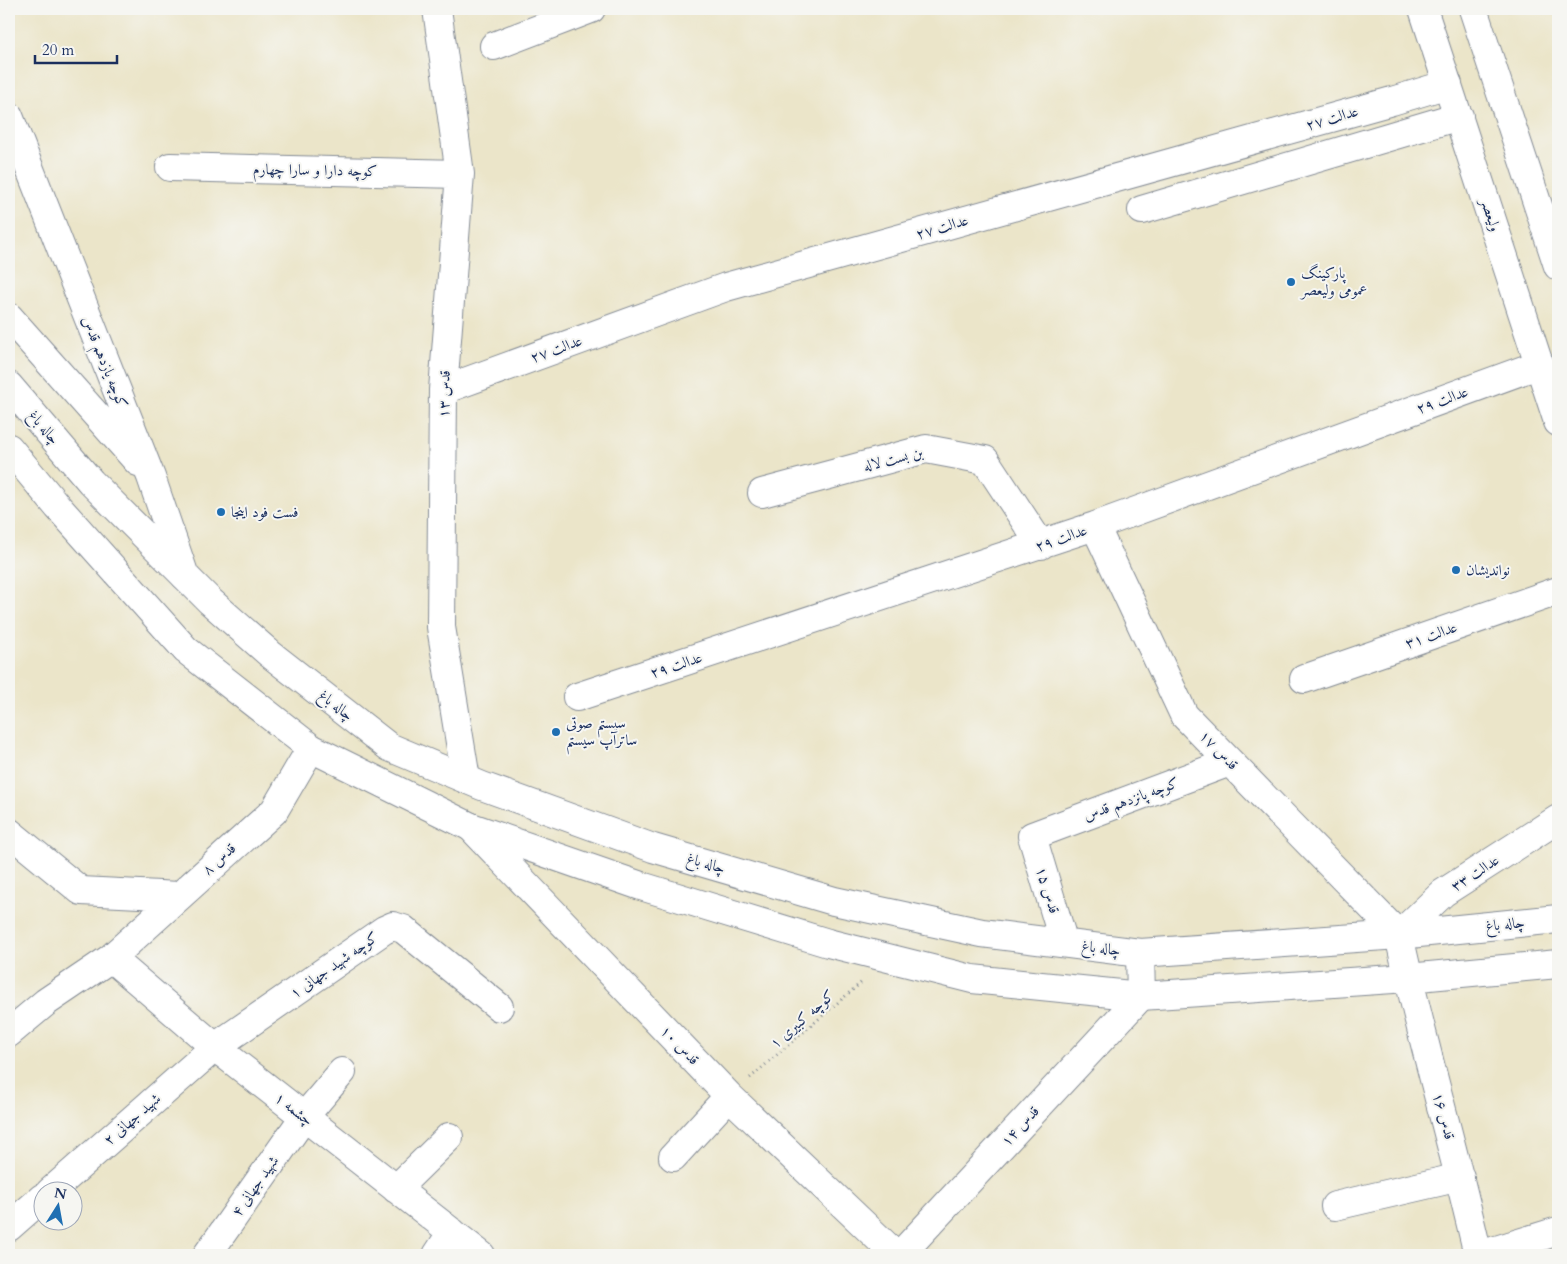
<svg xmlns="http://www.w3.org/2000/svg" width="1567" height="1264" font-family="Cardo,Amiri,serif">
<style>
.lines{fill:none;stroke-linecap:round;stroke-linejoin:round}
.minor-casing{stroke:#838a94;stroke-width:30}
.major-casing{stroke:#838a94;stroke-width:30}
.path{stroke:#838a94;stroke-width:3;stroke-dasharray:1 4;stroke-linecap:butt}
.minor{stroke:#fff;stroke-width:28}
.major{stroke:#fff;stroke-width:28}
.poi-dot{fill:#1f6fb2;stroke:#f6f6f2;stroke-width:2}
.labels{text-anchor:middle;stroke-width:4;stroke-linejoin:round;paint-order:stroke}
.street-label{font-size:15px;fill:#1b2f5e;stroke:#f6f6f2}
.poi-label{font-size:15px;fill:#1b2f5e;stroke:#f6f6f2;text-anchor:start}
</style>
<rect width="100%" height="100%" fill="#f6f6f2"/>
<filter id="ink" filterUnits="userSpaceOnUse"><feTurbulence type="fractalNoise" baseFrequency=".02" numOctaves="2"/><feDisplacementMap in="SourceGraphic" scale="10" xChannelSelector="R" yChannelSelector="G"/><feConvolveMatrix kernelMatrix="1 2 1 2 8 2 1 2 1" color-interpolation-filters="sRGB"/></filter>
<filter id="wash" filterUnits="userSpaceOnUse"><feTurbulence type="fractalNoise" baseFrequency=".0096" numOctaves="4" result="noise"/><feDisplacementMap in="SourceGraphic" scale="20" xChannelSelector="R" yChannelSelector="G"/><feGaussianBlur stdDeviation="1.12" result="paint"/><feColorMatrix in="noise" values="0 0 0 0 0 0 0 0 0 0 0 0 0 0 0 0 0 1.4 0 .05"/><feComposite in="paint" operator="in"/></filter>
<g filter="url(#wash)">
<rect width="100%" height="100%" fill="#ebe5c9"/>
</g>
<g filter="url(#ink)">
<g class="lines">
<defs>
<path id="minor" d="M437 9 460 174 443 390 441 627 466 779
M494 46 591 9
M9 116 151 477 185 576
M170 167 460 174
M1142 210 1459 116
M9 317 138 462
M443 390 726 287 1392 101 1448 84
M762 493 926 449 985 460 1041 545
M1095 526 1184 715 1399 935C1422 1043 1454 1148 1478 1255
M1304 679 1558 591
M577 697 1095 526 1540 364
M471 827 729 1096 896 1255
M9 832 81 891 179 896
M1064 943 1032 836 1230 762
M111 958 215 1047 481 1255
M9 1033 46 1002 111 958 274 811 311 748
M673 1157 729 1096
M396 1189 449 1137
M50 1192 215 1047 384 930 393 926 403 929 499 1007
M1335 1206 1460 1177
M9 1227 42 1198
M207 1255 304 1117 342 1072
M437 1255 452 1232
M900 1255 1141 996 1140 953
M1480 1255 1558 1231"/>
<path id="major" d="M1423 9 1558 422
M1473 9 1558 266
M9 386 91 482 210 601 270 654 389 747 482 786 653 848 834 901 982 933 1140 953 1399 935 1558 919
M9 448 58 507 186 650 311 748 471 827 641 886 828 943 972 979 1141 996 1408 978 1558 964
M1399 935 1443 893 1558 819"/>
</defs>
<use href="#minor" class="minor-casing"/>
<use href="#major" class="major-casing"/>
<path class="path" d="M750 1078 863 981"/>
<use href="#minor" class="minor"/>
<use href="#major" class="major"/>
</g>
</g>
<g class="poi-dot">
<circle cx="1291" cy="282" r="5"/>
<circle cx="221" cy="512" r="5"/>
<circle cx="1456" cy="570" r="5"/>
<circle cx="556" cy="732" r="5"/>
</g>
<g class="labels">
<g class="street-label">
<text transform="translate(1332 118) rotate(-16)" y="5">عدالت ۲۷</text>
<text transform="translate(315 170) rotate(1)" y="5">کوچه دارا و سارا چهارم</text>
<text transform="translate(1491 215) rotate(72)" y="5">ولیعصر</text>
<text transform="translate(942 227) rotate(-16)" y="5">عدالت ۲۷</text>
<text transform="translate(556 349) rotate(-20)" y="5">عدالت ۲۷</text>
<text transform="translate(105 362) rotate(68)" y="5">کوچه یازدهم قدس</text>
<text transform="translate(444 394) rotate(-88)" y="5">قدس ۱۳</text>
<text transform="translate(1442 400) rotate(-20)" y="5">عدالت ۲۹</text>
<text transform="translate(44 427) rotate(49)" y="5">چاله باغ</text>
<text transform="translate(893 459) rotate(-14)" y="5">بن بست لاله</text>
<text transform="translate(1061 538) rotate(-19)" y="5">عدالت ۲۹</text>
<text transform="translate(1431 635) rotate(-19)" y="5">عدالت ۳۱</text>
<text transform="translate(676 665) rotate(-18)" y="5">عدالت ۲۹</text>
<text transform="translate(336 705) rotate(38)" y="5">چاله باغ</text>
<text transform="translate(1219 750) rotate(46)" y="5">قدس ۱۷</text>
<text transform="translate(1131 799) rotate(-20)" y="5">کوچه پانزدهم قدس</text>
<text transform="translate(219 859) rotate(-42)" y="5">قدس ۸</text>
<text transform="translate(706 863) rotate(16)" y="5">چاله باغ</text>
<text transform="translate(1475 873) rotate(-33)" y="5">عدالت ۳۳</text>
<text transform="translate(1048 890) rotate(73)" y="5">۱۵ قدس</text>
<text transform="translate(1505 924) rotate(-6)" y="5">چاله باغ</text>
<text transform="translate(1101 948) rotate(7)" y="5">چاله باغ</text>
<text transform="translate(334 965) rotate(-35)" y="5">کوچه شهید جهانی ۱</text>
<text transform="translate(802 1019) rotate(-41)" y="5">کوچه کبیری ۱</text>
<text transform="translate(680 1045) rotate(46)" y="5">قدس ۱۰</text>
<text transform="translate(294 1109) rotate(38)" y="5">چشمه ۱</text>
<text transform="translate(1444 1116) rotate(75)" y="5">قدس ۱۶</text>
<text transform="translate(132 1119) rotate(-41)" y="5">۲ شهید جهانی</text>
<text transform="translate(1020 1126) rotate(-47)" y="5">قدس ۱۴</text>
<text transform="translate(255 1186) rotate(-55)" y="5">۴ شهید جهانی</text>
</g>
<g class="poi-label">
<text x="1301" y="278">پارکینگ<tspan x="1301" dy="17">عمومی ولیعصر</tspan></text>
<text x="231" y="517">فست فود اينجا</text>
<text x="1466" y="575">نواندیشان</text>
<text x="566" y="728">سیستم صوتی<tspan x="566" dy="17">ساترآپ سیستم</tspan></text>
</g>
</g>
<rect width="1567" height="1264" fill="none" stroke="#f6f6f2" stroke-width="30"/>
<g transform="translate(58 1206) rotate(11)"><circle r="24" fill="#f6f6f2" stroke="#9ea6b7"/>
<path d="M0-4L9 19L0 12L-9 19Z" fill="#1f6fb2"/>
<text y="-8" font-size="14" font-weight="bold" text-anchor="middle" fill="#1b2f5e">N</text>
</g>
<path d="M35 55v8h82v-8" fill="none" stroke="#1b2f5e" stroke-width="2.5"/>
<text x="42" y="55" font-size="15" fill="#1b2f5e" stroke="#f6f6f2" stroke-width="4" paint-order="stroke">20 m</text>
</svg>
